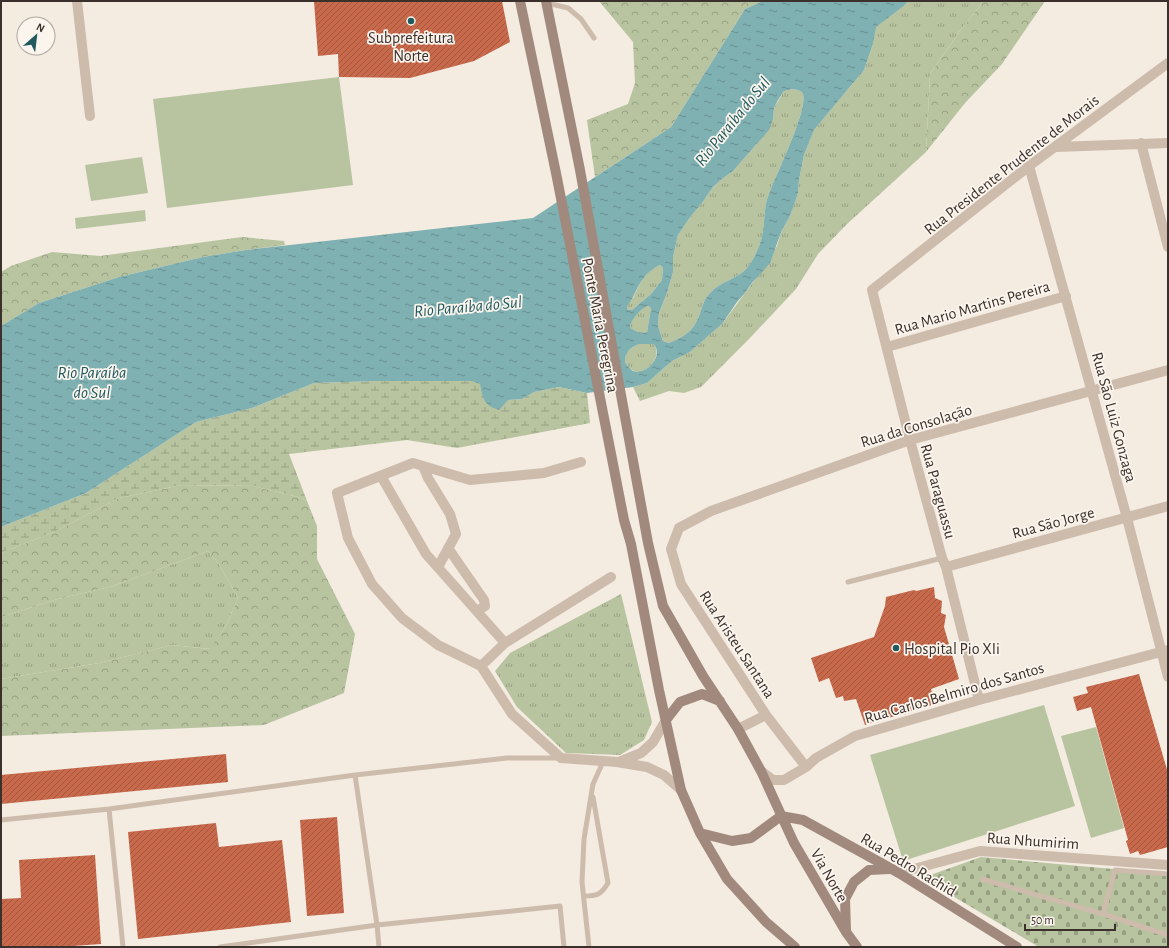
<svg xmlns="http://www.w3.org/2000/svg" width="1169" height="948" font-family="'Alegreya Sans',sans-serif">
<style>
.grass{fill:url(#grass-tufts)}
.forest{fill:url(#forest-crowns)}
.wetland{fill:url(#wetland-marsh)}
.cemetery{fill:url(#cemetery-stones)}
.park{fill:#b8c4a0}
.water{fill:url(#water-ripples);fill-rule:evenodd}
.building{fill:url(#building-hatch)}
.lines{fill:none;stroke-linecap:round;stroke-linejoin:round}
.lane{stroke:#cdbbac;stroke-width:5}
.street{stroke:#cdbbac;stroke-width:10}
.secondary{stroke:#a18a7d;stroke-width:10}
.poi-dot{fill:#1f5a5e;stroke:#fbf5ee;stroke-width:1.5}
.labels{text-anchor:middle;stroke-width:3.5;stroke-linejoin:round;paint-order:stroke}
.poi-label{font-size:16px;fill:#3b302b;stroke:#fbf5ee}
.street-label{font-size:16px;fill:#3b302b;stroke:#fbf5ee}
.water-label{font-size:17px;font-style:italic;fill:#1f5a5e;stroke:#fbf5ee}
</style>
<defs>
<pattern id="grass-tufts" width="24" height="20" patternUnits="userSpaceOnUse"><rect width="24" height="20" fill="#b8c4a0"/><path d="M3 7l-1-3M5 7V3M7 7l1-3M15 17l-1-3M17 17v-4M19 17l1-3" fill="none" stroke="#97a083"/></pattern>
<pattern id="forest-crowns" width="20" height="18" patternUnits="userSpaceOnUse"><rect width="20" height="18" fill="#b8c4a0"/><path d="M2 6a3 3 0 1 1 6 0M12 15a3 3 0 1 1 6 0" fill="none" stroke="#97a083"/></pattern>
<pattern id="wetland-marsh" width="20" height="14" patternUnits="userSpaceOnUse"><rect width="20" height="14" fill="#b8c4a0"/><path d="M1 5h8M5 5V1M11 12h8M15 12V8" fill="none" stroke="#97a083"/></pattern>
<pattern id="cemetery-stones" width="16" height="16" patternUnits="userSpaceOnUse"><rect width="16" height="16" fill="#b8c4a0"/><path d="M2 7V4a2 2 0 0 1 4 0v3zM10 15v-3a2 2 0 0 1 4 0v3z" fill="#97a083"/></pattern>
<pattern id="water-ripples" width="26" height="14" patternUnits="userSpaceOnUse"><rect width="26" height="14" fill="#7fb0b2"/><path d="M2 4q2-2 4 0t4 0M15 11q2-2 4 0t4 0" fill="none" stroke="#699091"/></pattern>
<pattern id="building-hatch" width="6" height="6" patternUnits="userSpaceOnUse"><rect width="6" height="6" fill="#c8694b"/><path d="M-1 1l2-2M0 6l6-6M5 7l2-2" fill="none" stroke="#a4573f"/></pattern>
</defs>
<rect width="100%" height="100%" fill="#f4ebe1"/>
<path class="grass" d="M908 1H984L962 28 930 74 926 152 847 224 818 254 796 289 749 339 701 387 684 393 669 391 640 401 633 387 647 383 672 361 690 352 722 324 760 273 777 246 782 230 789 218 798 193 799 180 804 155 814 130 864 70 873 44 875 27 905 5Z
M793 89C797 90 801 90 803 94 808 111 775 176 769 194 764 206 765 219 763 230 762 240 758 250 753 259 751 262 749 266 746 269 737 279 721 281 711 292 702 301 703 306 699 316 693 332 683 337 669 343L663 341 658 326 659 313 667 293 673 272V257L678 235 691 216 702 203 713 187 722 179 733 171 756 145 773 119 774 108 784 91Z
M660 265 663 268 662 280 651 294 632 310H629L627 309C627 304 630 302 633 298 639 285 645 271 660 265Z
M649 305 651 308 647 332C641 335 634 331 630 327 631 318 641 308 649 305Z
M639 344H653C664 354 647 376 634 371 630 369 627 365 625 362 625 352 630 348 639 344Z
M208 551 219 564 238 598 225 628 210 649 172 645 99 663 1 679V617L58 599 113 586Z
M621 594 652 722 644 740 620 755 566 753 517 707 495 671 510 653Z"/>
<path class="forest" d="M599 1H763L745 9 671 127 595 177 587 120 628 104 635 83 633 42Z
M984 1H1045L1002 64 965 103 926 152 930 74 962 28Z
M242 237 284 241 285 245 246 250 203 257 119 277 39 303 1 326V272L11 266 52 252 100 256Z
M182 485 253 486 298 497 307 501 317 526V559L355 634 344 693 264 725 1 736V679L99 663 172 645 209 649 225 628 238 598 219 564 208 551 113 586 58 599 1 617V553L54 532 119 498Z"/>
<path class="wetland" d="M379 381H472L480 383 508 400 522 399 534 392 559 387 587 393 590 423 457 448 407 440 289 454 307 501 298 497 253 486 182 485 119 498 54 532 1 553V527L86 493 196 422 252 408 314 383Z"/>
<path class="cemetery" d="M981 857 1168 874V947H1039L922 878Z"/>
<path class="park" d="M339 77 353 185 167 208 153 99Z
M142 157 148 193 91 201 85 165Z
M145 210 146 221 76 229 75 218Z
M1044 705 1075 806 903 861 870 755Z
M1096 727 1124 828 1091 838 1061 736Z"/>
<path class="water" d="M763 1H908L905 5 876 27 873 44 864 70 814 130 804 155 799 180 798 193 794 205 789 218 782 230 770 263 752 283 745 293 737 302 722 324 690 352 672 361 647 383 633 387 587 393 559 387 534 392 522 399 508 400 499 410C483 405 483 398 480 384L472 381H379L314 383 252 408 196 422 86 493 1 527V326L39 303 119 277 203 257 246 250 533 218 671 127 745 9ZM793 89C797 90 801 90 803 94 808 111 775 176 769 194 764 205 765 219 763 230 762 240 758 250 753 259 751 262 749 266 746 269 737 279 721 281 711 292 702 301 703 306 699 316 693 332 683 337 669 343L663 341 658 326 659 313 667 293 673 272V257L678 235 691 216 702 203 713 187 722 179 733 171 769 130 773 119 774 108 778 100 784 91ZM660 265 663 268 662 280 651 294 632 310H629L627 309C627 304 631 302 633 297 639 284 646 271 660 265ZM647 306H649L651 308 647 332C641 334 634 331 630 327 631 319 640 310 647 306ZM639 344H653C665 354 647 376 633 371 630 369 627 365 625 362 625 352 630 348 639 344Z"/>
<path class="building" d="M314 1H502L510 42 474 61 410 78 339 77 338 54 318 56Z
M934 587 935 598 942 601 941 613 946 615 944 627 959 679 931 689 935 704 865 725 856 699 844 701 843 696 836 698 829 678 819 682 811 658 874 637 885 606 886 597 914 590 916 591Z
M1139 674 1168 773V847L1140 855 1138 851 1130 854 1126 841 1128 840 1091 707 1077 711 1073 697 1088 693 1086 687Z
M226 754 228 782 1 804V775Z
M337 817 344 913 307 916 300 820Z
M216 823 219 847 282 840 291 922 138 939 128 832Z
M95 855 101 944 59 947H1V899L21 898 19 860Z"/>
<g class="lines">
<path class="lane" d="M547 3 568 8 581 19 594 38
M848 582 942 558
M355 775 377 925 379 947
M109 809 123 947
M1 820 109 809 355 775 507 758H560
M982 879 1103 914 1168 935
M584 896C597 896 601 895 608 883L593 797
M1103 914 1115 870 1168 874
M220 947 377 925 560 906 564 947
M589 947 582 882 584 839 593 784 603 762"/>
<path class="street" d="M77 1 90 116
M1141 143 1168 247
M1056 147 1168 143
M1029 166 1127 518 1168 677
M887 347 1066 296
M581 462 544 473 470 480 413 463 337 493 348 538 372 584 402 618 438 645 481 666 512 714 561 758 617 762 647 767 664 775 681 790
M423 466 428 478 450 514 456 534 438 567
M381 476 426 554 505 643
M448 548 484 600 485 606 477 611
M946 567 1168 506
M481 666 505 643 611 577
M979 700 946 567 942 558 910 440 872 290 1029 166 1168 63
M738 729 766 715
M619 762 641 753 653 742 666 720
M806 767 766 715 681 584 671 549 679 528 711 511 910 440 1168 370
M761 771 773 780H784L806 767 816 758 855 736 979 700 1168 650
M899 873 980 851 1168 865"/>
<path class="secondary" d="M520 1 556 173 624 520 631 544 659 690 681 790 700 833 727 879 766 922 795 947
M546 1 580 170 648 543 663 606 703 676 738 729 761 771 794 843 846 932 857 947
M666 720 680 702 702 694 720 701
M781 816 803 820 899 873 1017 947
M700 833 732 841 751 838 781 816
M846 930 845 899 854 882 869 870 889 869"/>
</g>
<g class="poi-dot">
<circle cx="411" cy="21" r="4"/>
<circle cx="896" cy="648" r="4"/>
</g>
<g class="labels">
<g class="poi-label">
<text x="411" y="43">Subprefeitura<tspan x="411" dy="18">Norte</tspan></text>
<text x="904" y="654" text-anchor="start">Hospital Pio XIi</text>
</g>
<g class="street-label">
<text transform="translate(1011 164) rotate(-38)" y="6">Rua Presidente Prudente de Morais</text>
<text transform="translate(972 307) rotate(-16)" y="6">Rua Mario Martins Pereira</text>
<text transform="translate(601 325) rotate(79)" y="6">Ponte Maria Peregrina</text>
<text transform="translate(1115 417) rotate(75)" y="6">Rua São Luiz Gonzaga</text>
<text transform="translate(916 425) rotate(-17)" y="6">Rua da Consolação</text>
<text transform="translate(939 491) rotate(75)" y="6">Rua Paraguassu</text>
<text transform="translate(1053 522) rotate(-15)" y="6">Rua São Jorge</text>
<text transform="translate(738 644) rotate(57)" y="6">Rua Aristeu Santana</text>
<text transform="translate(954 692) rotate(-16)" y="6">Rua Carlos Belmiro dos Santos</text>
<text transform="translate(1033 840) rotate(4)" y="6">Rua Nhumirim</text>
<text transform="translate(909 864) rotate(31)" y="6">Rua Pedro Rachid</text>
<text transform="translate(830 875) rotate(60)" y="6">Via Norte</text>
</g>
<g class="water-label">
<text transform="translate(732 121) rotate(-51)" y="6">Rio Paraíba do Sul</text>
<text transform="translate(468 306) rotate(-5)" y="6">Rio Paraíba do Sul</text>
<text x="92" y="378">Rio Paraíba<tspan x="92" dy="20">do Sul</tspan></text>
</g>
</g>
<rect width="1169" height="948" fill="none" stroke="#3b302b" stroke-width="4"/>
<g transform="translate(36 36) rotate(28)"><circle r="19" fill="#fbf5ee" stroke="#aea6a0"/>
<path d="M0-3L7 15L0 10L-7 15Z" fill="#1f5a5e"/>
<text y="-6" font-size="11" font-weight="bold" text-anchor="middle" fill="#3b302b">N</text>
</g>
<path d="M1025 924v6h90v-6" fill="none" stroke="#3b302b" stroke-width="2"/>
<text x="1031" y="924" font-size="12" fill="#3b302b" stroke="#fbf5ee" stroke-width="3" paint-order="stroke">50 m</text>
</svg>
